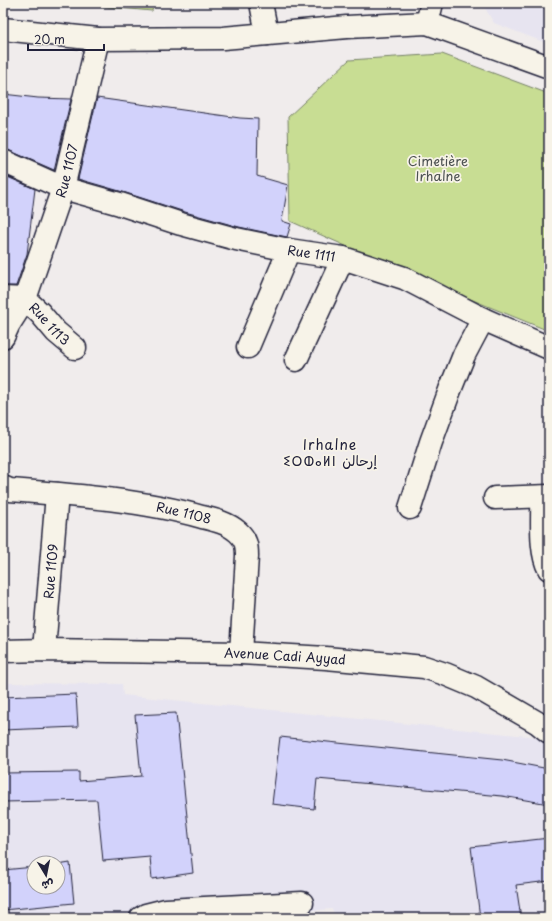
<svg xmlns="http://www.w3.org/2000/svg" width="552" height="921" font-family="'Playpen Sans','Playpen Sans Arabic','Noto Sans Tifinagh',sans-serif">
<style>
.built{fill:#e7e4f0;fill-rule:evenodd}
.green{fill:#c8dd93;stroke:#758067}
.building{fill:#d2d2fb;stroke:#22223b}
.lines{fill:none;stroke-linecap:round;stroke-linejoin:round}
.minor-casing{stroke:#22223b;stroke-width:25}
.minor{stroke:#f7f3e8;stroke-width:22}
.labels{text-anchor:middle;stroke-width:3.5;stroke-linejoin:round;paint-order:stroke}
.park-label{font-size:13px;fill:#4c5151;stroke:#f7f3e8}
.street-label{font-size:13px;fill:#22223b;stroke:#f7f3e8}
.neighbourhood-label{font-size:14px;letter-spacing:1px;fill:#22223b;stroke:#f7f3e8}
</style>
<rect width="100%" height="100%" fill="#f0ecec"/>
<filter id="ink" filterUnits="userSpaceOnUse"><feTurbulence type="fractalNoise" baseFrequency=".025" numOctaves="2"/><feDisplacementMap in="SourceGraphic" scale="8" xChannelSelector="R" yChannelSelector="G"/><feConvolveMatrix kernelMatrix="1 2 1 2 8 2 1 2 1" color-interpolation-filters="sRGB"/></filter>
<g filter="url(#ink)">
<path class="built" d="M482 3H549V44L494 23Z
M3 683 122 684 123 695 537 737 549 747V918H336L332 909 219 918H3ZM34 863H58V887H34Z"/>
<path class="green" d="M62 3H154L152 11Z
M442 54 549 94V331L406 273 290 221 288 117 349 60Z"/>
<path class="building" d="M3 94 38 98 71 99 54 170 8 150 3 149Z
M97 98 240 118 258 119 257 176 288 185 282 221 291 224 287 237 239 227 185 212 123 192 78 179Z
M3 175 35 189 27 254 16 286H3Z
M76 694 78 727 3 730V697Z
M176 713 193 873 152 879 150 857 103 861 97 800 3 802V773L79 772V781L141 776 135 715Z
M280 737 502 760 549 769V804L502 796 317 779 314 809 272 804Z
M549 838V881L516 885 521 918H480L471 847Z
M70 863 74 903 3 910V870L34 867V887H58V865Z"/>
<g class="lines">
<defs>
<g id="minor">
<path d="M261 3 267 34"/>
<path d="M427 23 432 3"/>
<path d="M3 29 98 39 223 38 347 27 427 23 549 67"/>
<path id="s1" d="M3 161 63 188 120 204 181 224 236 239 289 250 343 258 404 278 483 319 549 348"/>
<path d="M3 298 25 299"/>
<path id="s2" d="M25 299 40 313 56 332 75 348"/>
<path id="s3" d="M3 337 9 324 25 299 63 188 98 39"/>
<path d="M248 347 289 250"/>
<path d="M296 360 343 258"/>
<path id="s4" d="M3 487 10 490C73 495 142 500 202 517 215 520 228 523 238 532 246 539 247 546 247 556L241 653"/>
<path d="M542 497C543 518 539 550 549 569"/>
<path d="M495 498 549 496"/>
<path d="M410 508 431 442 450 390 464 355 483 319"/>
<path id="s5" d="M44 650 57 494"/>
<path id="s6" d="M3 651 44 650 241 653 326 658 424 667 445 674 476 687 538 723 549 732"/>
<path d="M141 918 146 915 166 910 302 903"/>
</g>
</defs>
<use href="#minor" class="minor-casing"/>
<use href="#minor" class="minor"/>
</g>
</g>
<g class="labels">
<g class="park-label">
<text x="438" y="166">Cimetière<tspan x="438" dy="15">Irhalne</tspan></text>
</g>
<g class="street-label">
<text dy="5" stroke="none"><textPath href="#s3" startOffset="179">Rue 1107</textPath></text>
<text dy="5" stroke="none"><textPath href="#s1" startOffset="323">Rue 1111</textPath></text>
<text dy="5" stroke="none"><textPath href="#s2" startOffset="35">Rue 1113</textPath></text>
<text dy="5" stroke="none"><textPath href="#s4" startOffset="183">Rue 1108</textPath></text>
<text dy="5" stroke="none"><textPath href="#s5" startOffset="79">Rue 1109</textPath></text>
<text dy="5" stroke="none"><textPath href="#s6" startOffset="282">Avenue Cadi Ayyad</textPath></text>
</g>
<g class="neighbourhood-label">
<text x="330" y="450">Irhalne<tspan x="330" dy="16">ⵉⵔⵀⴰⵍⵏ إرحالن</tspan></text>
</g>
</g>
<rect width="552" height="921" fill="none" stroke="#f7f3e8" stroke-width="16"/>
<rect x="8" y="8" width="536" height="905" fill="none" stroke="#22223b" stroke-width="1.5" filter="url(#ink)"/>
<g transform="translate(46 875) rotate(170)"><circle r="19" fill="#f7f3e8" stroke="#a29fa3"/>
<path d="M0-3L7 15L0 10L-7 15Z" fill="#22223b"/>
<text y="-6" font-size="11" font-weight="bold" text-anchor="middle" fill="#22223b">ش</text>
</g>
<path d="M28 44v6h76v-6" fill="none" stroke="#22223b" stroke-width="2"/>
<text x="34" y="44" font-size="12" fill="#22223b" stroke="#f7f3e8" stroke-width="3" paint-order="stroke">20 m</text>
</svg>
